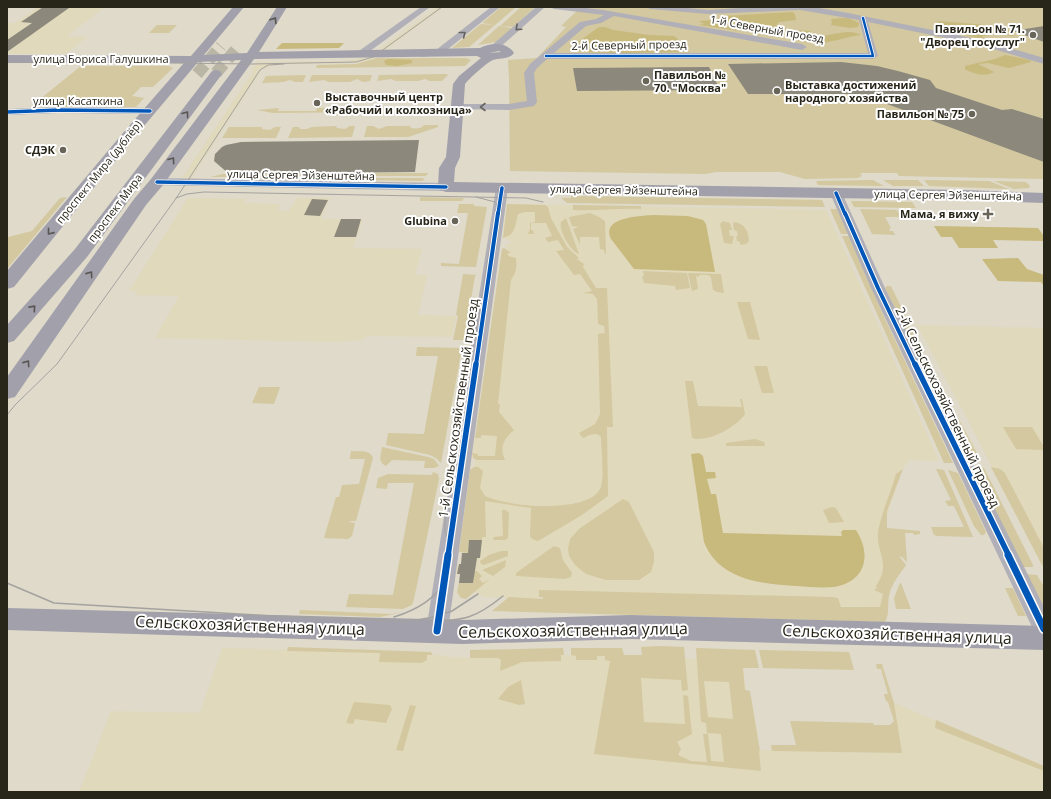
<svg xmlns="http://www.w3.org/2000/svg" width="1051" height="799" font-family="'Open Sans',sans-serif">
<style>
.built{fill:#e1d9bc}
.green{fill:#d3c89f;fill-rule:evenodd}
.forest{fill:#c8b97d}
.building{fill:#8c897c}
.lines{fill:none;stroke-linecap:round;stroke-linejoin:round}
.major-tunnel{stroke:#bab6a6;stroke-width:12;stroke-dasharray:12 6;stroke-linecap:butt}
.minor{fill:#b1b0b8;fill-rule:evenodd}
.major{fill:#a2a0ab;fill-rule:evenodd}
.tram-far1{stroke:#a4a2a0;stroke-width:1}
.tram{stroke:#a4a2a0;stroke-width:1.5}
.cycleway-far4-casing{stroke:#fff;stroke-width:4}
.cycleway-far3-casing{stroke:#fff;stroke-width:5}
.cycleway-far2-casing{stroke:#fff;stroke-width:6}
.cycleway-far1-casing{stroke:#fff;stroke-width:8}
.cycleway-casing{stroke:#fff;stroke-width:10}
.cycleway-far4{stroke:#0057b8;stroke-width:2.5}
.cycleway-far3{stroke:#0057b8;stroke-width:3.5}
.cycleway-far2{stroke:#0057b8;stroke-width:4}
.cycleway-far1{stroke:#0057b8;stroke-width:5.5}
.cycleway{stroke:#0057b8;stroke-width:7}
.oneway{stroke:#595653}
.oneway2{stroke:#666461}
.poi-dot{fill:#686457;stroke:#fff;stroke-width:1.5}
.labels{text-anchor:middle;stroke-width:4;stroke-linejoin:round;paint-order:stroke}
.far-street-label{font-size:11px;fill:#282519;stroke:#fff}
.far-poi-label{font-size:11px;font-weight:bold;fill:#282519;stroke:#fff;text-anchor:end}
.street-label{font-size:13px;fill:#282519;stroke:#fff}
.near-street-label{font-size:16px;fill:#282519;stroke:#fff}
</style>
<rect width="100%" height="100%" fill="#dfdac9"/>
<path class="built" d="M38 7H105L67 36 87 37 66 54H7V23H15Z
M438 7H444L384 51 379 49Z
M368 57H376L367 61 355 63 280 64 262 69 191 179 182 178 253 72 252 69 257 62 344 61Z
M188 198 246 199 244 203 280 204 277 210 289 211 297 198H330L321 219H363L353 248 422 249 415 275H427L418 315 456 316 452 337 367 336 366 338 362 340 334 342 155 338 179 296 135 295 138 291H129Z
M510 204 826 210 939 461 910 460 905 465 901 474 882 529 891 564 880 607 484 597 459 583 460 574H456L457 564H461L476 454 472 453 474 438H477L504 250 509 248 505 246 512 243 505 238Z
M917 325 1044 328V569L969 422Z
M222 648 436 655 447 656V657L478 658 553 655 742 660 753 750 902 753 894 703 1044 766V792H79L111 711 200 713Z"/>
<path class="green" d="M501 7H516L495 25 482 23Z
M521 7 534 8 513 27 500 26Z
M584 7H1044V179L899 176 897 173H860L862 176 858 178 805 179 780 172H716L705 174 510 171 509 78 508 60 537 58 566 27 561 26 578 10Z
M481 24 495 25 469 47 452 48Z
M157 25H177L169 33H149Z
M499 26 512 28 496 42 478 45Z
M377 58H466L471 60 465 66 316 68 317 65 356 64Z
M81 66H168L173 68 153 87H141L132 96 144 98 136 107H30Z
M446 74 448 75 442 81H430L425 79 418 81H396L391 79 377 81 379 75Z
M306 75 303 82H295L290 80 283 82 262 83 266 76Z
M312 75H372L370 81 363 82 357 79 350 82H329L324 80 309 82Z
M376 94 379 96 374 98H336L340 95Z
M372 107 376 110 370 112 273 113 257 110 279 108 278 111H316L317 108Z
M424 125H438V127L408 137H364L367 126H373L379 129 387 126H410L411 128C416 129 421 129 424 125Z
M336 126 337 128 345 129 350 126H355L352 137 288 138 293 127H299L300 129H307L312 127Z
M229 127H262V129L270 130 275 127H281L276 138H222Z
M351 173H428V174L425 176H358L343 178V174Z
M223 174H306L314 175 311 178 301 176 210 177Z
M362 178H422L425 179 422 181 358 180Z
M873 180 884 186 818 185 816 181Z
M883 180H918L924 186H893Z
M924 180 989 181 1009 189 929 186Z
M994 181 1026 182 1030 186 1029 188 1014 189Z
M571 196 822 200 825 207 567 203 561 198H571Z
M67 197 7 269 8 237 32 231 60 198Z
M420 197 464 198 462 201H420Z
M851 201 912 202 916 208 854 207Z
M459 204H474V206L487 207 476 267 441 266V263L459 264 468 213H457Z
M507 204 545 205 548 207 551 218 567 247 579 258 577 259 584 264 583 267 596 288H607L613 427H607L608 496 582 515 538 541 532 539 530 536 531 508 485 501 486 537H482V540H469L468 553 459 552 470 470 474 467H478L483 471 480 488 485 496C507 507 587 514 600 489 605 480 601 448 601 437 596 431 589 435 583 438L579 433 595 424 600 414 598 334 605 333 604 326 598 324 597 299 593 294 583 293 592 291 580 274 574 275 556 251 564 250 558 240 548 242 545 238 552 236 546 223H531V230H533L534 234H528L530 229V223L535 222V212H525L518 214C515 225 516 235 503 238Z
M573 205 641 206V209C618 208 596 211 573 210Z
M830 209H837L848 234H841Z
M860 209 897 210 901 217H885L891 228 889 229 890 231H893L895 235 872 234Z
M590 213 599 217 605 221 606 254H605L604 250 600 249 599 237H580V245L573 229 579 227 572 226 569 217Z
M566 218 579 254C571 252 558 230 561 222Z
M723 221 730 223 732 230H729L730 236H734L732 244 724 243 720 224Z
M735 222C746 225 748 231 749 241L746 244 740 245V242L737 241 736 236H738L737 231 734 230 733 223Z
M842 236H849L885 319 953 463H944Z
M504 248 511 253H508V256L516 258C517 267 516 273 511 280L498 404H500L499 412 514 430C504 439 499 447 505 460H477L473 458 472 453 478 454V456H495L497 436 481 435V438H475L502 249Z
M643 271 687 273 690 288 676 290 675 286 644 283 642 276H644Z
M688 273 721 274 724 293 717 292 713 290 711 277 708 275H699V277L696 276 698 289 692 291Z
M463 274 477 275 475 276 464 340H453L458 316 456 315Z
M887 286H891L906 317 898 314 885 288Z
M737 302H750L760 340 748 339Z
M908 322 925 352 915 349 902 323Z
M417 347 462 348 441 463 436 458 430 455 386 445 388 433 424 434 438 356H416Z
M928 359 940 383H932L922 364 923 361Z
M754 366H767L774 393H762Z
M685 381H693L698 406 742 407 740 399H742L745 414C737 427 707 443 692 438Z
M259 387H280L274 404 252 403Z
M951 414H956L980 459 973 460 969 458 949 416Z
M1003 427H1032L1044 447V450L1016 449Z
M755 439 764 442 765 446H726V443Z
M382 447 428 457 434 459 439 466 434 468H424L425 461 392 460 386 466C377 461 381 455 382 447Z
M351 451C359 452 370 449 373 458L356 521H350L349 522 355 523 352 536 348 539 324 538 336 497H339L342 485 359 484 365 459H350Z
M991 467 1000 469 1005 473 1044 548V565H1042Z
M977 468H984L1033 565V567H1023L975 469Z
M903 469 887 511V528L920 531V534L914 535 913 533H905L907 562 902 557 899 556 906 565C900 574 891 584 889 596 887 605 890 613 885 622L492 611 509 597 543 599V597H539V590L831 597 838 598 841 607H880L883 594 874 590 877 588 876 586C893 561 873 551 879 527 883 509 891 492 896 474Z
M936 469 944 470 973 537 938 536 934 535 931 527H964L954 506H948L945 501 951 500Z
M948 470 958 473 986 532 984 535H981L974 526Z
M433 472 438 474 439 479 414 599 412 605 403 609 346 607 349 594 393 595 414 483H388L387 489 376 488 378 478 388 474 432 475Z
M623 499 629 502 654 552V562L651 572 639 580H606L586 574 575 565 569 556 568 549 570 539 579 529Z
M832 507 836 508 844 522 829 523 823 510Z
M502 510H506L509 513 508 538 505 540H493L494 537 503 536Z
M554 546 560 548 563 560 572 573 571 577 565 579 516 576V573Z
M501 551H508V556L484 565 481 564 480 561 489 555Z
M506 560 505 567 493 576 482 570Z
M474 571H477L482 576 479 579 483 583 490 579 466 599 461 598 457 592 459 583H473Z
M1026 574 1037 575 1044 587V609Z
M900 583H901L911 609H896L894 598Z
M1005 588H1013L1026 616H1018Z
M300 610 391 614 404 612 380 617 299 614Z
M659 646 684 647 688 690 682 691 681 680 641 678 644 722 685 724 683 695 688 696 692 734 677 742 681 749 678 755 691 761 707 762 703 734H707L706 723 701 722 696 648 755 650 759 668H743L745 690 750 691 760 751H759L761 771 594 754 610 661 605 660V656H597V660H576V656L571 655V648H622L624 655H642L641 647ZM704 681 729 682 733 719 708 717ZM708 733 721 734 724 762 711 761Z
M288 647 431 652 432 654V655H427V660L422 663 379 662 380 653 287 651Z
M563 648 564 655H561V661L522 662 500 671 501 660 498 658H470V650Z
M759 650 849 652 854 670 763 668Z
M876 664H882L894 703 902 753 772 751 771 745H796L790 721 873 723 874 725H890L894 721 888 702 886 701 884 694H888L881 669H877Z
M521 680 525 704 519 705 498 699 508 687Z
M354 702 390 705 392 709 386 723 355 719 353 724 346 723Z
M410 705 416 706 403 751 396 750Z
M936 720 1044 766V771L935 728Z"/>
<path class="forest" d="M793 12 795 14 796 20 779 22 776 26 792 30 810 31 812 34C828 40 846 26 861 35 841 37 819 49 799 40L803 33 777 30 768 27 757 28 750 31H740L699 25 704 24 699 21 714 20 722 16Z
M842 18H849L859 23 858 27 850 28 831 25 832 22 831 19Z
M937 21 999 26 1012 32 1014 36H1012L985 31 984 32 990 35 983 36 982 37 985 39 958 34 956 30 943 26Z
M599 27H605L613 30 649 35 674 36 677 38 680 44 687 48 689 52 619 53 580 52 576 50 578 42Z
M282 43H344L339 48 276 49Z
M1005 55 1030 60 1031 62 1009 68 988 63 978 64 994 72C986 77 973 74 965 69V66L969 65 995 59Z
M388 59 412 60V63L397 66 386 65 384 61Z
M653 215 688 216 703 220 706 224 715 272 634 269 611 239C600 217 641 216 653 215Z
M934 226 1038 228 1044 236V241L993 240 998 248H959L952 237H941Z
M1018 258 1027 269 1044 275V286L1041 282 998 281 982 259Z
M699 453 703 456 706 472H715L716 478 707 479 711 494H716L723 533 842 536 841 532 843 530H856C872 555 866 582 834 587 822 588 809 587 797 586 761 584 719 580 704 542L691 454Z"/>
<path class="building" d="M43 7 69 8 7 52V40L32 23 21 22Z
M1044 26V42L1013 31Z
M841 62 877 66 898 71 930 80 936 88 1002 110 1012 109 1044 119V162L860 94H748L728 64Z
M709 67 720 90 577 91 573 68Z
M419 140 415 172 229 174 214 161 215 154 222 147 226 145 241 142Z
M312 199 328 200 320 216 304 215Z
M341 219H361L356 237H334Z
M469 540H482L480 558H477L473 583H459L460 574H457L459 564H461L462 553H468Z"/>
<g class="lines">
<path class="major-tunnel" d="M216 73 239 46
M197 74 221 46"/>
<path class="minor" d="M421 7H430L362 57H356L354 55 356 53Z
M491 7H500L442 54 422 57 417 54 422 51 436 50Z
M536 7H545L497 50H491L489 48 491 46Z
M550 7H578L603 10 802 44 807 47 802 50 614 16 601 23 586 26 554 53H868L859 20 800 10 708 14 650 9 646 7H678L708 10 756 7H814L848 13 982 40 1044 58V64L980 45 868 22 878 56 873 59H547L537 68 534 73 537 102 534 106 509 110 452 109 451 107 456 104H509L527 101 524 73 530 64 580 22 596 19 604 15 554 9Z
M59 107 150 108 155 111 150 114 59 113 7 115V109Z
M157 178 446 183 450 184 452 187 450 190 446 191 153 185 151 182 153 179Z
M502 184 506 185 508 188 448 631 445 637 437 640 429 637 426 631 496 188 498 185Z
M836 189 840 190 842 193 885 288 1044 607V638L1036 635 1033 629 871 288 830 193 832 190Z"/>
<path class="major" d="M233 7H244L204 55 247 53 277 7H287L259 52 480 48C491 43 506 41 514 53 508 60 500 58 493 60 487 62 469 79 465 84L460 157 455 168 454 182 963 190 1044 193V203L963 200 446 192 440 190 438 187 439 168 446 157 453 84 459 76 481 58 477 56 254 59 163 185 146 205 15 397 7 399V377L134 199 151 179 241 60 198 62 133 139 14 287 7 289V271L123 133 184 63H7V55L191 56ZM499 51 501 52 489 53Z
M216 70 220 71 222 74 87 257 14 341 7 343V325L75 249 212 71Z
M7 608 462 620 630 615 1044 626V650L630 639 462 644 7 630Z"/>
<path class="tram-far1" d="M7 61 252 64 356 62 373 57 442 7
M176 198 187 194 204 192 526 198 543 202
M7 415 15 405 57 364 177 197 260 70 268 65 284 64
M450 549 445 530V521L492 233 499 222
M450 556 501 214V209L495 202 476 197"/>
<path class="tram" d="M7 583 54 603 272 616 411 621 434 617 452 611 478 594
M394 617C414 611 439 598 447 577 449 571 449 562 450 555
M429 621C464 621 476 618 503 596"/>
<defs>
<path id="cycleway-far4" d="M546 56H873L863 18"/>
<path id="cycleway-far3" d="M7 112 59 110 150 111
M157 182 446 187
M836 193 845 214
M498 214 502 188"/>
<path id="cycleway-far2" d="M845 213 878 288 915 365
M476 365 498 213"/>
<path id="cycleway-far1" d="M915 364 1009 556
M448 556 476 364"/>
<path id="cycleway" d="M1008 555 1044 629
M437 631 448 555"/>
</defs>
<use href="#cycleway-far4" class="cycleway-far4-casing"/>
<use href="#cycleway-far3" class="cycleway-far3-casing"/>
<use href="#cycleway-far2" class="cycleway-far2-casing"/>
<use href="#cycleway-far1" class="cycleway-far1-casing"/>
<use href="#cycleway" class="cycleway-casing"/>
<use href="#cycleway-far4" class="cycleway-far4"/>
<use href="#cycleway-far3" class="cycleway-far3"/>
<use href="#cycleway-far2" class="cycleway-far2"/>
<use href="#cycleway-far1" class="cycleway-far1"/>
<use href="#cycleway" class="cycleway"/>
</g>
<defs><path id="oneway-chevron" d="M-2-3.5L2.5 0L-2 3.5" fill="none" stroke-width="1.6" stroke-linecap="round" stroke-linejoin="round"/></defs>
<g class="oneway">
<use href="#oneway-chevron" transform="translate(274 20) rotate(-58)"/>
<use href="#oneway-chevron" transform="translate(186 114) rotate(-53)"/>
<use href="#oneway-chevron" transform="translate(172 160) rotate(-54)"/>
<use href="#oneway-chevron" transform="translate(50 232) rotate(129)"/>
<use href="#oneway-chevron" transform="translate(90 274) rotate(-55)"/>
<use href="#oneway-chevron" transform="translate(33 308) rotate(-48)"/>
<use href="#oneway-chevron" transform="translate(27 363) rotate(-55)"/>
</g>
<g class="oneway2">
<use href="#oneway-chevron" transform="translate(518 28) rotate(138)"/>
<use href="#oneway-chevron" transform="translate(463 34) rotate(-38)"/>
<use href="#oneway-chevron" transform="translate(483 107) rotate(180)"/>
</g>
<g class="poi-dot">
<circle cx="1033" cy="35" r="4"/>
<circle cx="646" cy="81" r="4"/>
<circle cx="777" cy="91" r="4"/>
<circle cx="317" cy="103" r="4"/>
<circle cx="972" cy="114" r="4"/>
<circle cx="63" cy="150" r="4"/>
<path d="M986 208h4v4h4v4h-4v4h-4v-4h-4v-4h4z"/>
<circle cx="455" cy="221" r="4"/>
</g>
<g class="labels">
<g class="far-street-label">
<text transform="translate(767 29) rotate(10)" y="4">1-й Северный проезд</text>
<text transform="translate(629 45) rotate(-1)" y="4">2-й Северный проезд</text>
<text x="101" y="63">улица Бориса Галушкина</text>
<text x="78" y="105">улица Касаткина</text>
<text transform="translate(99 172) rotate(-51)" y="4">проспект Мира (дублёр)</text>
<text transform="translate(301 175) rotate(1)" y="4">улица Сергея Эйзенштейна</text>
<text transform="translate(624 190) rotate(1)" y="4">улица Сергея Эйзенштейна</text>
<text transform="translate(948 195) rotate(1)" y="4">улица Сергея Эйзенштейна</text>
<text transform="translate(115 208) rotate(-53)" y="4">проспект Мира</text>
</g>
<g class="far-poi-label">
<text x="1025" y="33">Павильон № 71.<tspan x="1025" dy="13">"Дворец госуслуг"</tspan></text>
<text x="654" y="79" text-anchor="start">Павильон №<tspan x="654" dy="13">70. "Москва"</tspan></text>
<text x="785" y="89" text-anchor="start">Выставка достижений<tspan x="785" dy="13">народного хозяйства</tspan></text>
<text x="325" y="101" text-anchor="start">Выставочный центр<tspan x="325" dy="13">«Рабочий и колхозница»</tspan></text>
<text x="964" y="118">Павильон № 75</text>
<text x="55" y="154">СДЭК</text>
<text x="979" y="218">Мама, я вижу</text>
<text x="447" y="225">Glubina</text>
</g>
<g class="street-label">
<text transform="translate(948 407) rotate(64)" y="5">2-й Сельскохозяйственный проезд</text>
<text transform="translate(458 408) rotate(-82)" y="5">1-й Сельскохозяйственный проезд</text>
</g>
<g class="near-street-label">
<text transform="translate(250 625) rotate(2)" y="6">Сельскохозяйственная улица</text>
<text transform="translate(573 630) rotate(-1)" y="6">Сельскохозяйственная улица</text>
<text transform="translate(897 634) rotate(2)" y="6">Сельскохозяйственная улица</text>
</g>
</g>
<rect width="1051" height="799" fill="none" stroke="#282519" stroke-width="16"/>
</svg>
